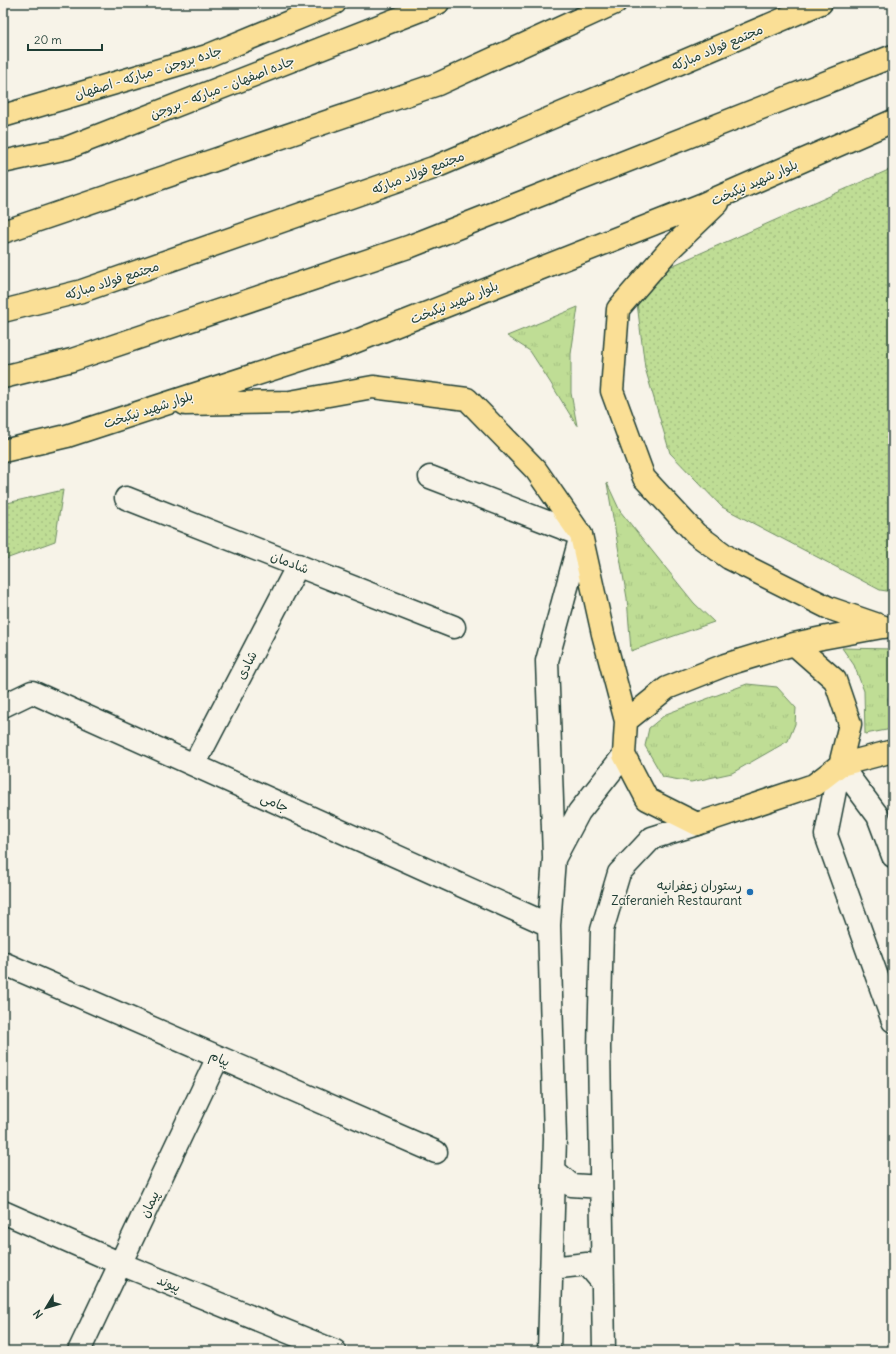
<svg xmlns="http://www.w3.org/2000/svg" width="896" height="1354" font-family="Delius,'Playpen Sans Arabic',sans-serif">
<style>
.grass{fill:url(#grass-tufts);stroke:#6f8d64}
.park{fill:url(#park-dots);stroke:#6f8d64}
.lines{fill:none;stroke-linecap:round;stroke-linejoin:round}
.minor-casing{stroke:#1f3d34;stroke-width:25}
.major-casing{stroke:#1f3d34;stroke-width:25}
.highway-casing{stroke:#1f3d34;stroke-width:25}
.minor{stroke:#f7f3e8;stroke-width:22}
.major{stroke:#fadf96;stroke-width:22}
.highway{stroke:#fadf96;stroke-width:22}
.poi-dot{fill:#1f6fb2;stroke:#f7f3e8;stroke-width:1.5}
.labels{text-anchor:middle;stroke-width:3;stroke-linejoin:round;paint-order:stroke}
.street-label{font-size:13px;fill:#1f3d34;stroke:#f7f3e8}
.poi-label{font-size:13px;fill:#1f3d34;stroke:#f7f3e8;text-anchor:end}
</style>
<defs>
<pattern id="grass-tufts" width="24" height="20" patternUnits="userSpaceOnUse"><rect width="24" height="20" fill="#bfdd95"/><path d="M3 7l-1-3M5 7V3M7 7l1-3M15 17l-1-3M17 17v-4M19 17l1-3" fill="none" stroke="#a4bf81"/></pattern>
<pattern id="park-dots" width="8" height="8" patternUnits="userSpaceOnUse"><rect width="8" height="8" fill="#bfdd95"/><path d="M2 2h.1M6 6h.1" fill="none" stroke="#a4bf81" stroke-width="1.8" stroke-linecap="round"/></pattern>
</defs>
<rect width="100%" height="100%" fill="#f7f3e8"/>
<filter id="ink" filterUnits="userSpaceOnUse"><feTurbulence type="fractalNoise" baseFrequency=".025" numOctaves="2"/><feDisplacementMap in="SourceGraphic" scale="8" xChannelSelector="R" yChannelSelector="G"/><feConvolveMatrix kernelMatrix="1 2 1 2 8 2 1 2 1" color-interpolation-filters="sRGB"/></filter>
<g filter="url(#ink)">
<path class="grass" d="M578 307 571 354V393L577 426 550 382 530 351 507 336Z
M607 483 620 511 694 603 714 622 631 651 627 598Z
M842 648 893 649V691L888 698 892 729 865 734 864 691 854 665Z
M747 684 777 687 796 708 795 724 788 741 732 773 691 782 663 777 645 746 649 728 666 714Z"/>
<path class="park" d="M893 168V592L880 590 722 507 670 453 645 368 637 303 667 268Z
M63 490 55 541 3 560V504Z"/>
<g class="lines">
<defs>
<path id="minor" d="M430 477 581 535 547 661 554 857
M126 498 454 627
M3 706 32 692 549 925
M194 765 298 565
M840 765 826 835 893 1021
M840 765 878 816 893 856
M3 963 436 1152
M554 1170 571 1185 601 1187
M3 1212 121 1264 335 1351
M551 1268 587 1264 603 1283
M79 1351 218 1057
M549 1351 555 1138 549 925 554 859 579 812 624 755
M604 1351 599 1048 602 930 619 873 652 838 697 824"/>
<path id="major" d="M718 203 668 251 618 309 612 391 644 478 696 534 729 558 829 608 884 627
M3 377 72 360 411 246 893 56
M185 404 290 402 373 387 467 399 536 470 581 535 603 634 626 721
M3 451 67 436 349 344 701 205 893 121
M794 644 835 680 850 724 840 765 814 785 697 824 647 799 624 755 626 721 667 688 725 665Z
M794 644 822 638 882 627
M840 765 893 751"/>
<path id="highway" d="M3 116 207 56 335 3
M3 162 67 148 438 3
M3 232 438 84 615 3
M3 311 82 291 433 168 821 3"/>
</defs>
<use href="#minor" class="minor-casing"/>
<use href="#major" class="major-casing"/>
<use href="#highway" class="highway-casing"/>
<use href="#minor" class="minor"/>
<use href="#major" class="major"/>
<use href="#highway" class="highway"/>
</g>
</g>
<circle class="poi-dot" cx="750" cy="892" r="4"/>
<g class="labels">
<g class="street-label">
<text transform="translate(717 47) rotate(-23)" y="5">مجتمع فولاد مبارکه</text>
<text transform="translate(148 72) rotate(-17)" y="5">جاده بروجن - مبارکه - اصفهان</text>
<text transform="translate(222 87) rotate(-21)" y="5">جاده اصفهان - مبارکه - بروجن</text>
<text transform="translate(418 172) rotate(-21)" y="5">مجتمع فولاد مبارکه</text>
<text transform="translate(754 182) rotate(-24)" y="5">بلوار شهید نیکبخت</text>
<text transform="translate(112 280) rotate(-18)" y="5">مجتمع فولاد مبارکه</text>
<text transform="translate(454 302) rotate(-22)" y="5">بلوار شهید نیکبخت</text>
<text transform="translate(148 409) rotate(-18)" y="5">بلوار شهید نیکبخت</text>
<text transform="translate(290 562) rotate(21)" y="5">شادمان</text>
<text transform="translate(246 665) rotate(-63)" y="5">شادی</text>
<text transform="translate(275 802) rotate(24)" y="5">جامی</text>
<text transform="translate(220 1058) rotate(24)" y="5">پیام</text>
<text transform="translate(149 1204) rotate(-65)" y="5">پیمان</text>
<text transform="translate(169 1283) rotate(22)" y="5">پیوند</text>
</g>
<g class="poi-label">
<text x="742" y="890">رستوران زعفرانیه<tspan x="742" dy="15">Zaferanieh Restaurant</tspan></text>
</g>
</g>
<rect width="896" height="1354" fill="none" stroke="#f7f3e8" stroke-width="16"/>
<rect x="8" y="8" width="880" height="1338" fill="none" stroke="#1f3d34" stroke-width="1.5" filter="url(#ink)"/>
<g transform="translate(46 1308) rotate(232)" stroke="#f7f3e8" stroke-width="3" paint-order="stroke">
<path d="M0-3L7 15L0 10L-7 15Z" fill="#1f3d34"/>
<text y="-6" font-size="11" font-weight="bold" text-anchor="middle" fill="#1f3d34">N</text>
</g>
<path d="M28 44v6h74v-6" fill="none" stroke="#1f3d34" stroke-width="2"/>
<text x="34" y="44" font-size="12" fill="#1f3d34" stroke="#f7f3e8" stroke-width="3" paint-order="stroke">20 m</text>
</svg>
